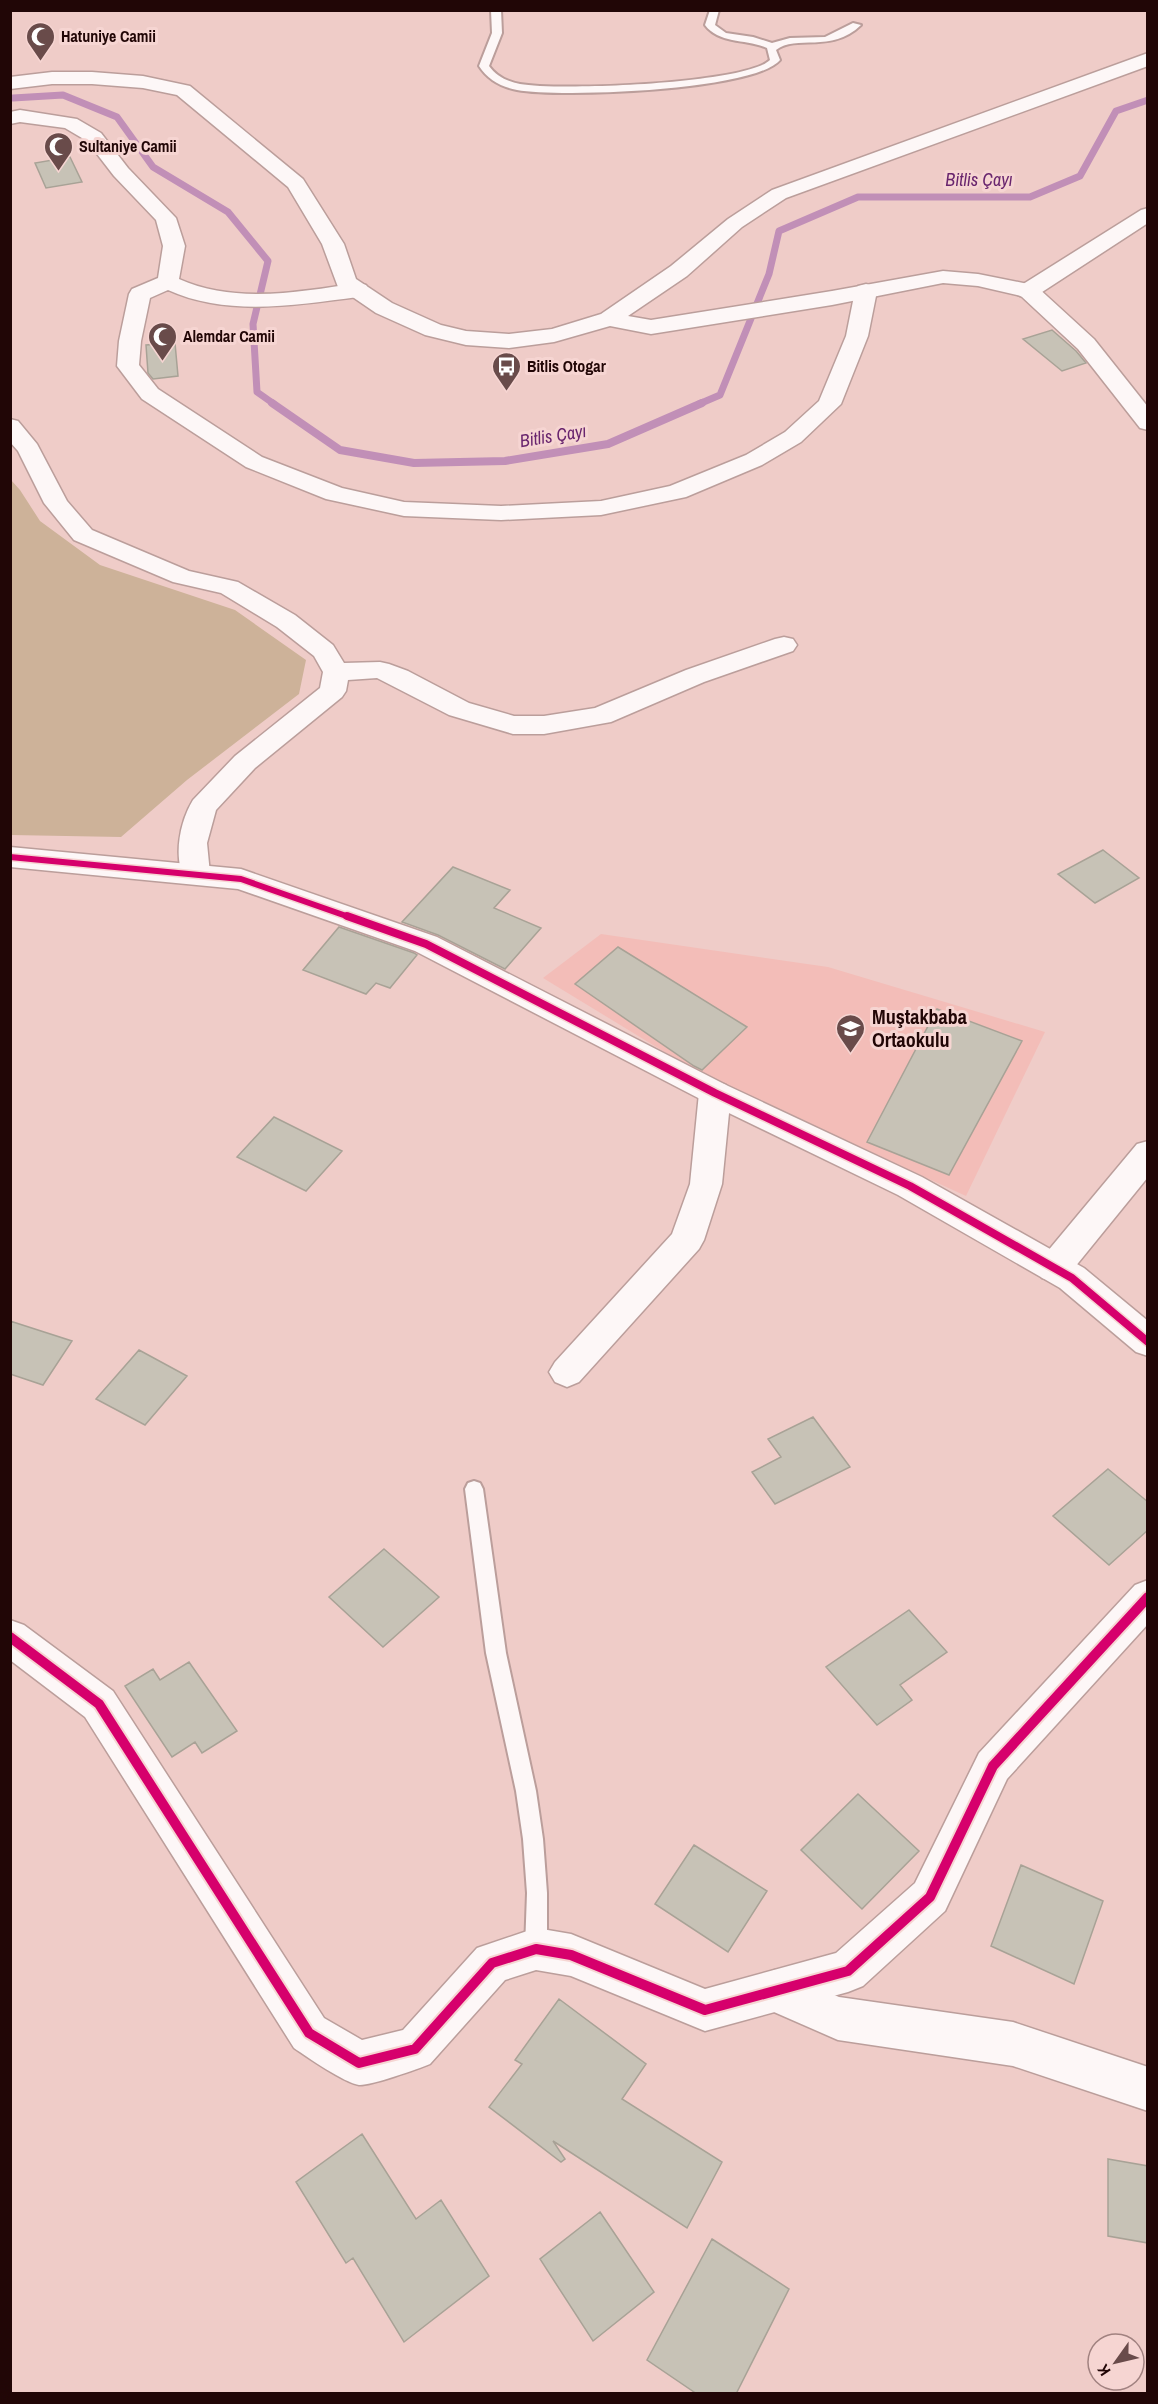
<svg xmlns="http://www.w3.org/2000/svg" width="1158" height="2404" font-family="'Archivo Narrow',sans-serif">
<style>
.built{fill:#f3bdb8}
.green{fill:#cdb299}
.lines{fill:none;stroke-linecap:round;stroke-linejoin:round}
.stream-far1{stroke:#c18fb7;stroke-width:7}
.stream{stroke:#c18fb7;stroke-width:8}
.building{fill:#c7c2b6;stroke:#a8a296;stroke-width:1.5}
.service-casing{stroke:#bb9e9b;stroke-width:4}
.minor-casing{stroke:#bb9e9b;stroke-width:3}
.tertiary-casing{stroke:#bb9e9b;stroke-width:3}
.secondary-casing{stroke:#bb9e9b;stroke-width:3}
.service{fill:#fdf7f7;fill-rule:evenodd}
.minor{fill:#fdf7f7;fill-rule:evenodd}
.tertiary{fill:#fdf7f7;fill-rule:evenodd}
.secondary{fill:#fdf7f7;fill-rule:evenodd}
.cycleway-far2-casing{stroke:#f6d5d2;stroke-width:9}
.cycleway-far1-casing{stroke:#f6d5d2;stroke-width:11}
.cycleway-casing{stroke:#f6d5d2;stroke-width:14}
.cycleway-far2{stroke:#d6006c;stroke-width:6}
.cycleway-far1{stroke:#d6006c;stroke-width:8}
.cycleway{stroke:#d6006c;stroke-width:10}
.labels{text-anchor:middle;stroke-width:6;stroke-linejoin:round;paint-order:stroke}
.far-poi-label{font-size:16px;font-weight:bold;fill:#210606;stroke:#f6d5d2;text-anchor:start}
.far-water-label{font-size:18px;font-style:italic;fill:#69256e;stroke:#f6d5d2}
.poi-label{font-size:20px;font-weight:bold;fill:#210606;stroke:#f6d5d2;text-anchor:start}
</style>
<rect width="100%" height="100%" fill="#efccc8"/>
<path class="built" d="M601 934 828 967 1045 1032 966 1196 704 1076 543 978Z"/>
<path class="green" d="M11 480 20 490 40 521 100 565 235 610 306 660 299 694 187 780 121 837 11 835Z"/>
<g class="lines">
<path class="stream-far1" d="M13 98 63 95 117 117 153 167 228 212 268 261 253 324 257 392 274 404
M699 404 720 395 769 274 779 231 858 197H1030L1080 176 1116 111 1148 100"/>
<path class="stream" d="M272 403 340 450 414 463 505 461 608 444 702 403"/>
</g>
<path class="building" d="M70 157 82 182 46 188 35 163Z
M1052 330 1076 351 1086 363 1062 371 1023 339Z
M175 343 178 376 153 379 148 373 146 345Z
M1103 850 1139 878 1095 903 1058 874Z
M453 867 510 890 494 908 541 928 505 969 438 935 402 922Z
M339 927 414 953 417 955 390 988 376 983 366 994 303 970Z
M618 947 747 1027 702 1070 694 1066 575 984Z
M937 1009 1022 1041 949 1175 867 1142Z
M274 1117 342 1151 306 1191 237 1157Z
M10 1321 72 1341 43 1385 10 1374Z
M139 1350 187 1376 145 1425 96 1399Z
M813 1417 850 1467 775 1504 752 1472 781 1457 768 1439Z
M1108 1469 1148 1502V1530L1109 1565 1053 1516Z
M384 1549 439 1597 383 1647 329 1597Z
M909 1610 947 1652 900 1685 912 1700 877 1725 826 1667Z
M189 1662 237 1731 202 1753 195 1742 172 1757 125 1686 153 1669 160 1680Z
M858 1794 919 1851 862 1909 801 1850Z
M694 1845 767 1891 728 1952 655 1904Z
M1021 1865 1103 1901 1074 1984 991 1946Z
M559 1999 646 2064 622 2099 722 2162 687 2228 553 2141 565 2159 561 2162 489 2107 522 2064 515 2060Z
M362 2134 416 2219 441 2200 489 2276 404 2342 353 2258 346 2263 296 2182Z
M1108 2159 1148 2166V2243L1108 2236Z
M600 2212 654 2292 593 2341 540 2259Z
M712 2239 789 2289 736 2394H697L647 2360Z"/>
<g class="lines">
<defs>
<path id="service" d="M491 10H501L502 33 489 66C496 76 508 82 520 84 558 91 746 84 770 60L767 48C747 39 719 44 705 25L710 10H719L715 25 726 33 753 37 772 43 790 38 825 37 853 23 861 25C831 54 796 34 776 50L780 60C754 91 559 98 517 90 501 87 488 80 479 66L492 33Z
M474 1481 480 1483 483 1489 506 1653 536 1791 543 1839 547 1893V1949L543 1956 536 1959 529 1956 525 1949 527 1893 523 1839 516 1791 486 1653 465 1489 468 1483Z"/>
<path id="minor" d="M20 110 77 119 101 133 128 168 176 218 185 246 179 279C235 304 300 292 358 283L366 285 369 290 366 295 358 297C296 305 227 317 168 290L150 298 141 341 139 365 158 389 262 457 342 488 404 502 501 506 601 501 670 486 746 455 785 432 819 401 846 336 855 291 858 286 866 284 874 286 877 291 868 336 841 404 801 442 762 465 686 497 601 515 501 520 404 516 326 499 246 467 142 399 117 366 119 341 129 294 132 289 158 278 163 246 156 220 114 176 87 141 65 128 20 122 10 124V112Z
M1148 208V223L1036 296 1028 298 1020 296 1017 291 1020 286 1141 210Z
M10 419 18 421 37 444 67 501 92 530 189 571 238 582 295 615 333 645 344 663 380 662 389 664 408 671 469 703 514 716H544L595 708 686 670 775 639 784 637 793 639 797 645 793 651 704 682 611 722 544 734H513L449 715 377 678 348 680 346 691 342 697 255 768 216 810 207 843 210 874 206 881 196 884 186 881C172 859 180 821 193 800L235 756 320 688 323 672 314 656 277 627 221 593 173 582 74 540 44 503 18 451 10 442Z
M715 1081 726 1085 731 1093 722 1184 704 1240 699 1249 579 1382 567 1387 555 1382 549 1372 555 1362 672 1234 690 1184 699 1093 704 1085Z
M1148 1141V1177L1066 1278 1054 1281 1042 1278 1037 1268 1042 1258 1137 1144Z
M775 1970 839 1997 1013 2022 1148 2067V2111L1013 2066 838 2040 760 2006 754 1991 760 1976Z"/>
<path id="tertiary" d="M10 847 241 869 437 937 726 1085 922 1177 1084 1268 1148 1321V1356L1136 1352 1060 1288 898 1195 704 1101 415 951 238 889 10 867Z
M1148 1580V1624L1007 1779 945 1911 863 1986 848 1992 705 2031 571 1976 536 1970 505 1980 430 2064C419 2069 369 2086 359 2085 345 2083 307 2057 294 2048L85 1717 10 1660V1620L24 1625 113 1691 324 2018 362 2040 403 2030 477 1948 536 1928 571 1934 705 1989 836 1953 915 1883 979 1753 1135 1585Z"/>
<path id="secondary" d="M1148 53V66L786 198 742 227 687 276 628 316 651 320 832 291 943 271 978 274 1028 284 1036 286 1094 339 1148 407V430L1140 428 1078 349 1021 296 978 286 943 283 832 305 651 334 610 326 554 342 509 348 466 345 425 335 376 313 338 287 322 244 288 187 177 95 143 88 92 84H52L10 89V77L52 72H92L143 76 190 86 303 179 344 244 356 279 392 303 441 325 466 331 509 334 552 329 601 314 671 266 728 219 772 190Z"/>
</defs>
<use href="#service" class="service-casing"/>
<use href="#minor" class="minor-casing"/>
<use href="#tertiary" class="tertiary-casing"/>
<use href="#secondary" class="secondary-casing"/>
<use href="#service" class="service"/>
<use href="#minor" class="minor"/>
<use href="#tertiary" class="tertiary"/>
<use href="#secondary" class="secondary"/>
<defs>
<path id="cycleway-far2" d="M10 857 241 879 352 918"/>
<path id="cycleway-far1" d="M347 916 426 944 715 1093 910 1186 1072 1278 1148 1342"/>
<path id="cycleway" d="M10 1637 99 1704 309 2033 359 2063 415 2049 492 1963 536 1949 571 1955 705 2010 848 1971 930 1897 993 1766 1148 1597"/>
</defs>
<use href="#cycleway-far2" class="cycleway-far2-casing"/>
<use href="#cycleway-far1" class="cycleway-far1-casing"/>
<use href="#cycleway" class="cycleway-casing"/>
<use href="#cycleway-far2" class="cycleway-far2"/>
<use href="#cycleway-far1" class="cycleway-far1"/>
<use href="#cycleway" class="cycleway"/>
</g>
<defs>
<symbol id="mosque-pin" viewBox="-11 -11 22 30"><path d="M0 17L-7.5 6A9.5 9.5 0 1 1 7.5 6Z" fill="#694b4a" stroke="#f6d5d2"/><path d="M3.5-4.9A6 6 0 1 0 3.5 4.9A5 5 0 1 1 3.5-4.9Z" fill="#fff"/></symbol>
<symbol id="bus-pin" viewBox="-11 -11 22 30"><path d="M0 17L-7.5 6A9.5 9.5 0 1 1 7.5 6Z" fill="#694b4a" stroke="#f6d5d2"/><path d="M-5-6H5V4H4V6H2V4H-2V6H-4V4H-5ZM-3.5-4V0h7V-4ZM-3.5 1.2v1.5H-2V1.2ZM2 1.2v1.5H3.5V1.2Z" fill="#fff"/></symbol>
<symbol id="school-pin" viewBox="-11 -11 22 30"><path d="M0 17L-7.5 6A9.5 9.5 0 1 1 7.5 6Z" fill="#694b4a" stroke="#f6d5d2"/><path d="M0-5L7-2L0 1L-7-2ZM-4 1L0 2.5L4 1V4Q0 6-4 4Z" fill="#fff"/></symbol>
</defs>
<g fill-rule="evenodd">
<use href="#mosque-pin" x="24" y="20" width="33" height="45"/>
<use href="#mosque-pin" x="42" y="130" width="33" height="45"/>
<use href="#mosque-pin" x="146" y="320" width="33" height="45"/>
<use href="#bus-pin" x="490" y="350" width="33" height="45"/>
<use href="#school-pin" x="834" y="1012" width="33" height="45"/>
</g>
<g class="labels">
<g class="far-poi-label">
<text x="61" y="42">Hatuniye Camii</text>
<text x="79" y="152">Sultaniye Camii</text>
<text x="183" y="342">Alemdar Camii</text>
<text x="527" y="372">Bitlis Otogar</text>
</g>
<g class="far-water-label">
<text x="979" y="186">Bitlis Çayı</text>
<text transform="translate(553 436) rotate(-9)" y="6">Bitlis Çayı</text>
</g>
<g class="poi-label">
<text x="872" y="1024">Muştakbaba<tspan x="872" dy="23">Ortaokulu</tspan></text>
</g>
</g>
<rect width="1158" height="2404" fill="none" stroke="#210606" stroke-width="24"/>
<g transform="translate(1116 2362) rotate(236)"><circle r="28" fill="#f6d5d2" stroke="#a18280" stroke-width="1.5"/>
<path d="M0-4.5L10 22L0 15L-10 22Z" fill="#694b4a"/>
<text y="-9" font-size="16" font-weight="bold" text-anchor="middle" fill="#210606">K</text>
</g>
</svg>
